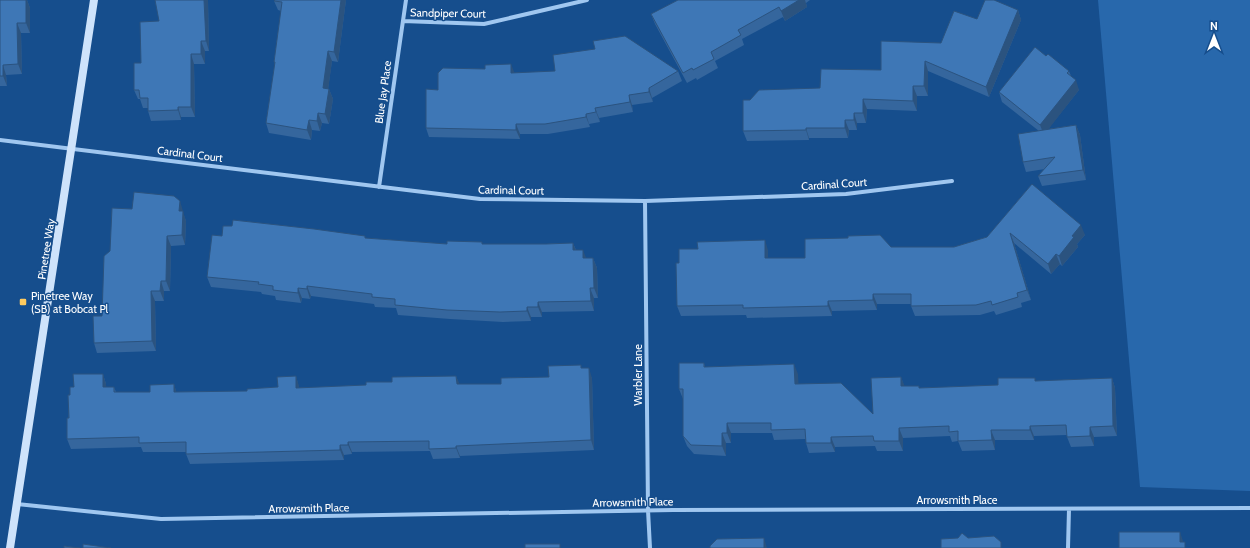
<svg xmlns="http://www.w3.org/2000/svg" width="1250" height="548" font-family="Cabin,sans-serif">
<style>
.green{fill:#2868ac}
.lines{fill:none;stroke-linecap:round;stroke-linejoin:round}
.street{stroke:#a0c7f0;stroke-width:4}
.secondary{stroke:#cee3fb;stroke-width:8}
.wall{fill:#35669d}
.shaded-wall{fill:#2b537f}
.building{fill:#3e77b6;stroke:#2b537f}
.poi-dot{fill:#ffcb5f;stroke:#164e8d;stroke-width:1.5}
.labels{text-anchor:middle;stroke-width:3;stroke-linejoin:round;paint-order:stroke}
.street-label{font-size:11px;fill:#fff;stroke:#164e8d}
.poi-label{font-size:11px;fill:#fff;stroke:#164e8d;text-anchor:start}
</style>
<rect width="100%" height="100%" fill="#164e8d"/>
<path class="green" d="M1098 0H1250V491L1140 487Z"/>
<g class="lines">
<path class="street" d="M403 21 484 24 587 0
M0 140 480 199 645 201 846 194 952 181
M379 187 406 0
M645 201 648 510 650 548
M17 504 161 519 673 510 1250 508
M1068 548 1069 509"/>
<path class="secondary" d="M10 548 94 0"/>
</g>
<path class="wall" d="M0 0H27L30 8V33H21L22 74 6 75 7 86H0Z
M208 0 209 51H205V64H194L195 117H181V120L151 121 148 111V108H143L140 99H138L134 90 141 63 159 21Z
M346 0 338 62 332 61 328 89H329L333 99 329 124 322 123 320 131 312 130 311 140 269 133 266 123 275 64 274 62 281 11 278 10 274 1Z
M678 0H810L806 3 807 7 785 21 783 17 742 39 744 45 715 61 718 68 697 80 696 78 687 83 655 24 651 14Z
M1018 10 1021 20 989 97 928 71V96H917V111L867 109 866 123H857V130H849L848 138H809V140L747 141 743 131 750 100 820 88 881 70 941 43 977 19Z
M1046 56 1069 71 1071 76 1079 90 1048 129 1076 125 1080 135 1086 180 1042 186 1038 176 1045 169 1026 172 1023 162 1039 131 1002 102 999 92Z
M678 71 682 81 652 98 653 102 632 105 633 112 599 118 600 122 589 124 590 127 548 134H520V139L429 137 426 128 438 90 514 73Z
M1032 184 1085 235 1077 244 1078 247 1062 266 1060 264 1051 274 1014 243 1031 300 1021 303 1022 307 996 315 994 311 980 315 915 316 911 306V304H877V310L832 311V316L747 318 746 315 681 316 677 306 679 263 698 249 768 250V258H805L891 247H954L987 237Z
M183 211V213L186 221 185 245 171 246 170 291H164V301H155L156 351 97 353 94 343 102 316Z
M222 236 366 238 447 244H546L573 243 576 250 586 258H593L597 268 598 298H594V311L542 312V317H531V321L503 322 450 319 398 315 396 308 375 307 374 304 311 296 310 299 302 298 301 303 276 300 275 296 262 294 261 292 211 287 207 277Z
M704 363 705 367 798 374V384L873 414 901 377 904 386 920 388 998 385 1036 381 1112 378 1115 388 1117 436 1094 437V446L1071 447 1067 437V435L1034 436V440H995V450L962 451 958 441 952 442 950 436 903 438V451H877L875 446 835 447V452L809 453 806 443V439L774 440 772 433H731V443H726V456L694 454 687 446 683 436V399L679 389Z
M582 368 592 378 594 450 460 456V458L433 459 430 451 352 452V454L344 455V460L190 464 186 454V452H143L141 447 71 449 67 439 70 395 74 387 103 374 106 384V387H114L116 392H150L174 384 176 392 247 391 278 387 296 376 299 388 366 385 456 376 459 384H501L549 377Z"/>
<path class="shaded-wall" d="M26 0H27L30 8V33L26 23Z
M204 0H208L209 51 206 41Z
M341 0H346L338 62 334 52Z
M799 0H805L807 7 785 21 781 11Z
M1018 10 1021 20 989 97 986 87Z
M17 23 21 33 22 74 18 64Z
M201 41 205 51V64L201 54Z
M328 51 332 61 327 98 323 88Z
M191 54 194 64 195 117 191 107Z
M925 61 928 71V96L924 86Z
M511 64 515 74 511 73Z
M3 65 6 75 7 86 3 76Z
M1076 80 1079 90 1044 135 1040 125Z
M913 86 917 96V111L913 101Z
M649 88 652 98 653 102 649 92Z
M329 89 333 99 329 124 325 114Z
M629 95 632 105 633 112 630 102Z
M863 99 867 109 866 123 863 113Z
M178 107 181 117V120L178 110Z
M595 108 599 118 600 122 596 112Z
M318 113 322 123 320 131 317 121Z
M854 113 857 123V130L854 120Z
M586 114 589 124 590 127 586 117Z
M309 120 312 130 311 140 307 130Z
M845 120 849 130 848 138 845 128Z
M516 124 520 134V139L516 130Z
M1076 125 1080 135 1086 180 1083 170Z
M806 128 809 138V140L806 130Z
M180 201 186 221 185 245 182 235 179 211Z
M1081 225 1085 235 1077 244 1078 247 1062 266 1059 256 1072 236Z
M1010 233 1014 243 1031 300 1027 290Z
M167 236 171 246 170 291 166 281Z
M765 240 768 250V268L765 258Z
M573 243 577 253 573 250Z
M583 250 587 260 583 258Z
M1056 254 1060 264 1051 274 1048 264Z
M593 258 597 268 598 298 594 288Z
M161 281 164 291V301L160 291Z
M307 286 311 296 310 299 307 289Z
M298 288 302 298 301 303 298 293Z
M590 288 594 298V311L591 301Z
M151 291 155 301 156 351 152 341Z
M873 294 877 304V310L873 300Z
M828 301 832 311V316L828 306Z
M538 302 542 312V317L538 307Z
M527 307 531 317V321L527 311Z
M794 364 798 374 799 394 795 384Z
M589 368 592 378 594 450 591 440Z
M103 374 106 384 107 396 103 387Z
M296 376 299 386 300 398 296 388Z
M456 376 460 385 457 384Z
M901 377 905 387 901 386Z
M1112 378 1115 388 1117 436 1113 426Z
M174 384 177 394 174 392Z
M727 423 731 433V443L727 433Z
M1030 426 1034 436V440L1030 430Z
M1090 427 1094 437V446L1090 436Z
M899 428 903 438V451L899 441Z
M991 430 995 440V450L992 440Z
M722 433 726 443V456L722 446Z
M831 437 835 447V452L831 443Z
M348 442 352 452V454L348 445Z
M340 445 344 455V460L340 450Z
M456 446 460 456V458L456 448Z
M1180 532 1183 541V548L1180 542Z
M764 538 767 548H764Z"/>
<path class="building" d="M0 0H26V23H17L18 64 3 65V76H0Z
M155 0H204L206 41H201V54H191V107H178V110L148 111V98H140L139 90H134V63H141L140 22 159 21Z
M275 0H341L334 52 328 51 323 88 329 89 325 114 318 113 317 121 309 120 307 130 266 123 275 62H274L282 2 274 1Z
M678 0H799L781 11 779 7 738 30 741 35 711 52 714 59 693 70 692 68 683 73 651 14Z
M985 0H994L1018 10 986 87 925 61 924 86H913V101L863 99V113H854V120H845V128H806V130L743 131V100H750L759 90 820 88 821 69 881 70V41L941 43 954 11 977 19Z
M625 36 678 71 649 88V92L629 95 630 102 595 108 596 112 586 114V117L545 124H516V130L426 128V89L438 90V73L443 68 485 69V65L511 64V73L555 71 553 55 595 49 593 41Z
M1035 47 1046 56 1048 54 1069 71 1067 73 1076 80 1040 125 999 92Z
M1076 125 1083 170 1038 176 1055 157 1023 162 1018 134Z
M1032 184 1081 225 1072 236 1074 237 1059 256 1056 254 1048 264 1010 233 1027 290 1017 293 1018 297 992 305 991 301 976 305 911 306V294H873V300L828 301V306L743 308V305L677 306 676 263H679V249H698L697 242 765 240V258H805V239L848 238V236L880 235 891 247H954L987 237Z
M134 192 174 196 180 201 179 211H183L182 235 167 236 166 281H161L160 291H151L152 341 94 343 93 316H102L104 256 110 251 112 208 132 209Z
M233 220 314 229 365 236V238L447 244V241L482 242V244H546L573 243V250H583V258H593L594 288H590L591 301 538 302V307H527V311L500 312 447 310 395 305V299L372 297V294L307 286V289L298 288V293L273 290V286L258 284 259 282 207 277 212 235 222 236 223 226H232Z
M679 363H704V367L794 364 795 384 841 383 873 414 871 378 901 377V386H919V388L998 385V378H1035V381L1112 378 1113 426 1090 427V436L1067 437 1066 425 1030 426V430H991L992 440 958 441V431L949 432V426L899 428V441H874L873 436 831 437V443H806L805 429 771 430V423H727V433H722V446L691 445 683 436V389H679Z
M581 365V368H589L591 440 456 446V448L429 449V441L348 442V445H340V450L186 454V442L139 443V437L67 439V418H69L68 395H70V387H74L73 374H103V387H114V392H150V385L174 384V392L247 391V389L278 387 277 377 296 376V388L366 385V382H392V377L456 376 457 384H501V378L549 377 548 366Z
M1119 532H1180V542H1185V548H1119Z
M962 533 968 538 994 536 1001 542V548H941V539L958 538Z
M764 538V548H710V546L717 539Z
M83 544 111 548H83Z
M525 544H560V548H525Z
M64 546 80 548H64Z"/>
<rect class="poi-dot" x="19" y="298" width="8" height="8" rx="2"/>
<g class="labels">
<g class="street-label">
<text transform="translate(448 13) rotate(1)" y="4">Sandpiper Court</text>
<text transform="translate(383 92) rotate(-82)" y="4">Blue Jay Place</text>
<text transform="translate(190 154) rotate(7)" y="4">Cardinal Court</text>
<text transform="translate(834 184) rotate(-4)" y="4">Cardinal Court</text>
<text transform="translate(511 190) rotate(1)" y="4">Cardinal Court</text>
<text transform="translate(46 249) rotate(-81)" y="4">Pinetree Way</text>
<text transform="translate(638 375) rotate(-90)" y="4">Warbler Lane</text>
<text x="957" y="504">Arrowsmith Place</text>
<text transform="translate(633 502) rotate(-1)" y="4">Arrowsmith Place</text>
<text transform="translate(309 508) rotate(-1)" y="4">Arrowsmith Place</text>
</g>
<g class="poi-label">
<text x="31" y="300">Pinetree Way<tspan x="31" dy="13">(SB) at Bobcat Pl</tspan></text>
</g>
</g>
<g transform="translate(1214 36)" stroke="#164e8d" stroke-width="3" paint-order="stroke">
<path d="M0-3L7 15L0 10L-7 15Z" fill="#ffffff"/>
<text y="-6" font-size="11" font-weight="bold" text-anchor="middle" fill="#ffffff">N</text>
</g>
</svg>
